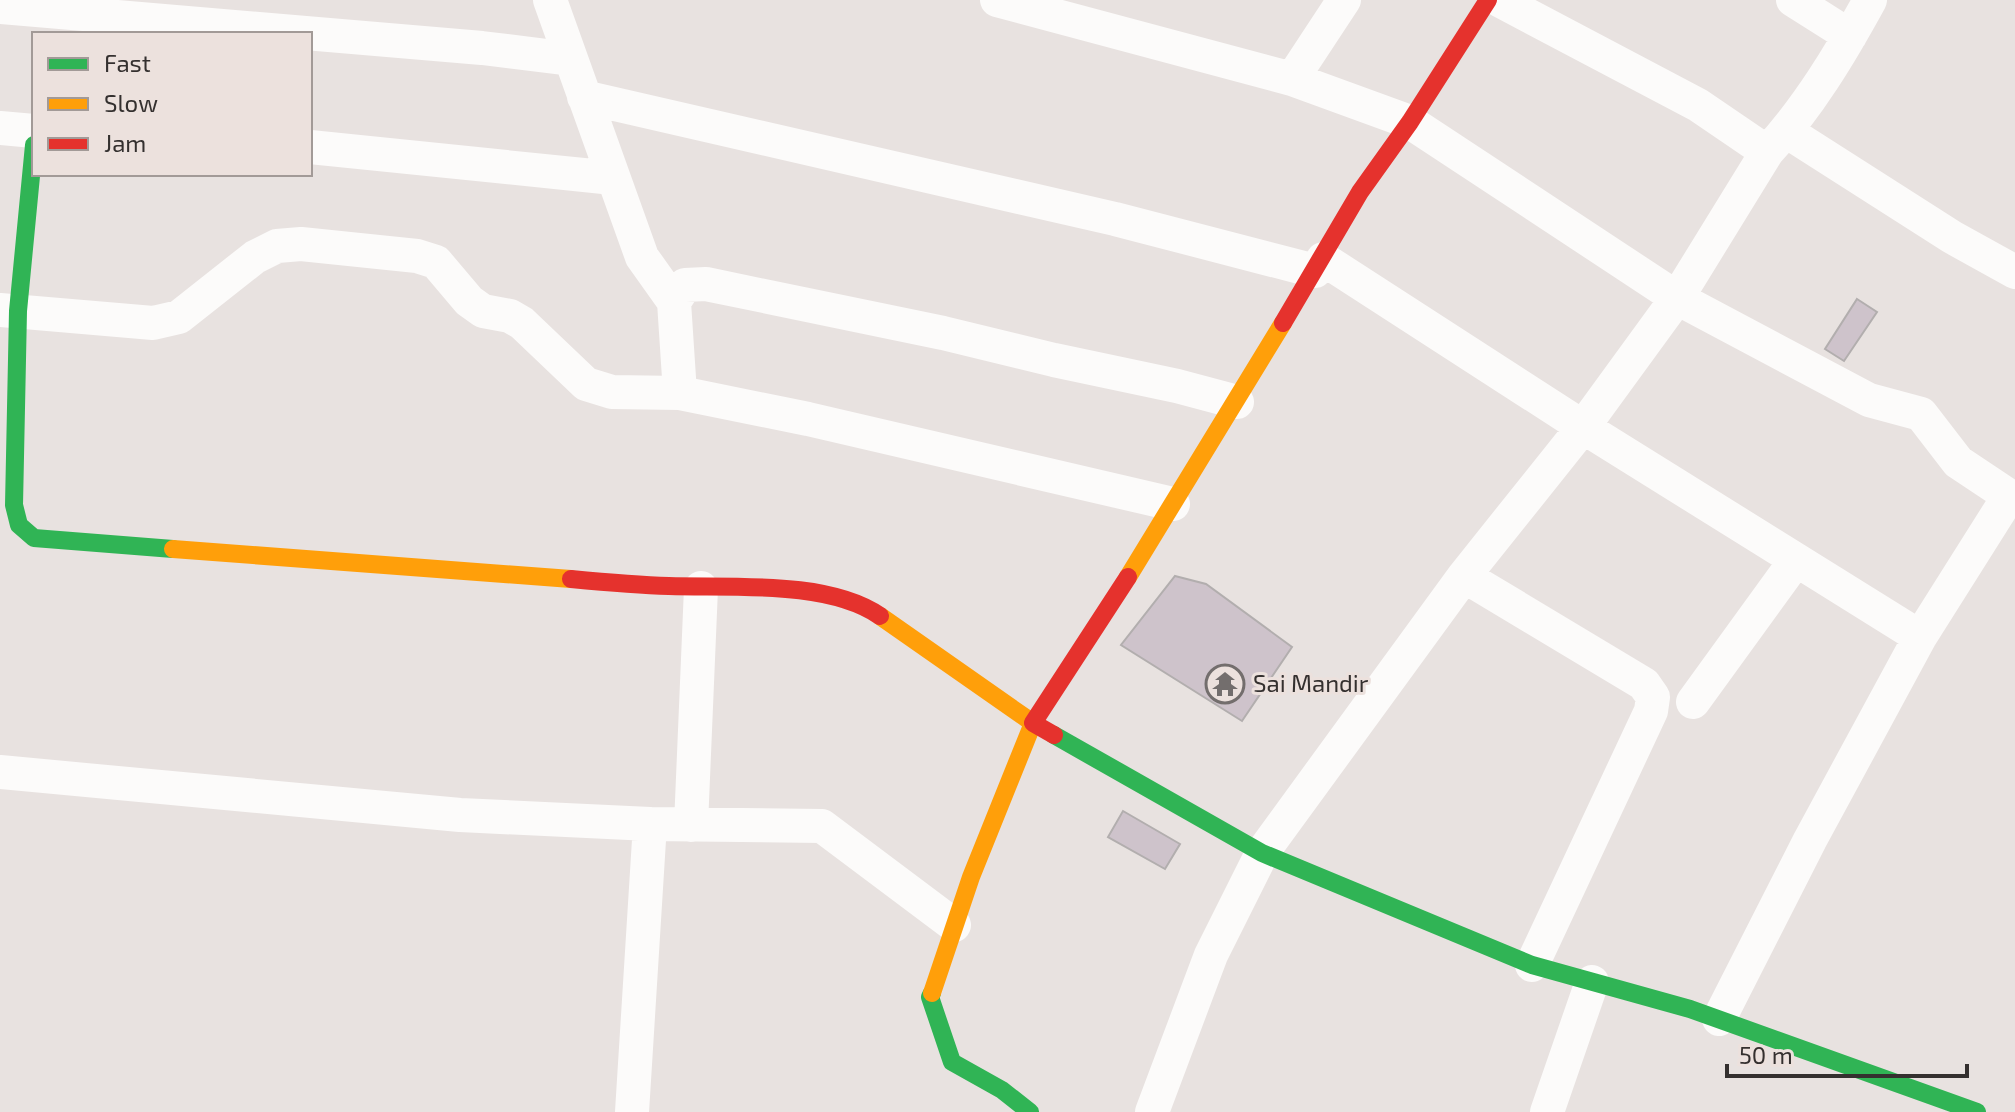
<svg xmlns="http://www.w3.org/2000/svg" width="2015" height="1112" font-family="'Exo 2',sans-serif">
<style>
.building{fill:#cec3cb;stroke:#b2aeae;stroke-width:2}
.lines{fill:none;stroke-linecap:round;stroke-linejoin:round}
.street{stroke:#fcfbfa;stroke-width:34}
.fast{stroke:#30b455;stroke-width:18}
.slow{stroke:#ff9f0a;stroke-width:18}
.jam{stroke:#e5322d;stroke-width:18}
.labels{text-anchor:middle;stroke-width:6;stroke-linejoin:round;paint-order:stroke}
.poi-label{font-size:24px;fill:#34302f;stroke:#ece1dd;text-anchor:start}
</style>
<rect width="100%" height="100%" fill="#e8e2e0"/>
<path class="building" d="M1857 299 1877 312 1844 361 1825 349Z
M1175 576 1206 584 1292 647 1242 721 1121 645Z
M1123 811 1180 844 1165 869 1108 837Z"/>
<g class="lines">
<path class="street" d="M550 0 642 257 674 302
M997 0 1292 79 1410 122 1677 298 1869 400 1921 414 1958 462 2015 500
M1499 0 1698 105 1767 152
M1793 0 1850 36
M0 7 482 48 571 59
M1292 79 1344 0
M584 97 1115 219 1315 271
M0 128 34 131
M1786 131 1952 237 2015 272
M310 147 613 178
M1323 259 1583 427 1920 637
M0 310 153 323 179 317 255 257 277 246 301 244 417 256 436 262 469 301 483 311 510 316 522 323 586 384 612 392 680 393 808 419 1173 504
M680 393 674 302 685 285 706 284 943 333 1054 360 1177 386 1237 402
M1464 576 1644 684 1653 697 1651 711 1532 965
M1693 702 1796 560
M0 772 460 815 650 824 822 826 954 925
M691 825 701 588
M1719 1019 1810 840 1920 637 2009 496
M632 1112 650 824
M1152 1112 1211 955 1262 853 1464 576 1583 427 1677 298 1767 152C1808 108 1841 53 1870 0
M1547 1112 1592 982"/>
<path class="fast" d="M34 145 18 311 14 505 19 525 34 538 173 549
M1054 735 1262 853 1532 965 1690 1009 1977 1112
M932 993 930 997 952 1062 1002 1090 1030 1112"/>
<path class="slow" d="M173 549 571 579
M1128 577 1283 323
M880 616 1033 723 971 877 932 993"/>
<path class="jam" d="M1283 323 1360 192 1410 122 1488 0
M571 579C603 582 636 585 669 586 732 588 828 580 880 616
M1054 735 1033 723 1128 577"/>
</g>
<defs>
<symbol id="temple-ring" viewBox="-11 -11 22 22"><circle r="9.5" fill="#ece1dd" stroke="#736e6d" stroke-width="1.5"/><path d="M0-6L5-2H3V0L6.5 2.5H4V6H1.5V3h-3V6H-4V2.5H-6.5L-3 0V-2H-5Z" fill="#736e6d"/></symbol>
</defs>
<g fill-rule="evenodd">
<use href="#temple-ring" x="1203" y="662" width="44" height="44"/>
</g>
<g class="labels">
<g class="poi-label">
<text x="1253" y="692">Sai Mandir</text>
</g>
</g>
<rect x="32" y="32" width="280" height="144" fill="#ece1dd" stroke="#a29a97" stroke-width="2"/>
<rect x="48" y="58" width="40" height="12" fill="#30b455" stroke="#a29a97" stroke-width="2"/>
<text x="104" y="72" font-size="24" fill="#34302f">Fast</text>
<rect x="48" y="98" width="40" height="12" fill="#ff9f0a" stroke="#a29a97" stroke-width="2"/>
<text x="104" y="112" font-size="24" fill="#34302f">Slow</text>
<rect x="48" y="138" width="40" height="12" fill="#e5322d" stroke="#a29a97" stroke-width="2"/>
<text x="104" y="152" font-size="24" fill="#34302f">Jam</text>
<path d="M1727 1064v12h240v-12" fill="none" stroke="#34302f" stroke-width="4"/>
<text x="1739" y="1064" font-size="24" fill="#34302f" stroke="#ece1dd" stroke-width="6" paint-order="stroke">50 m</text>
</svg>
